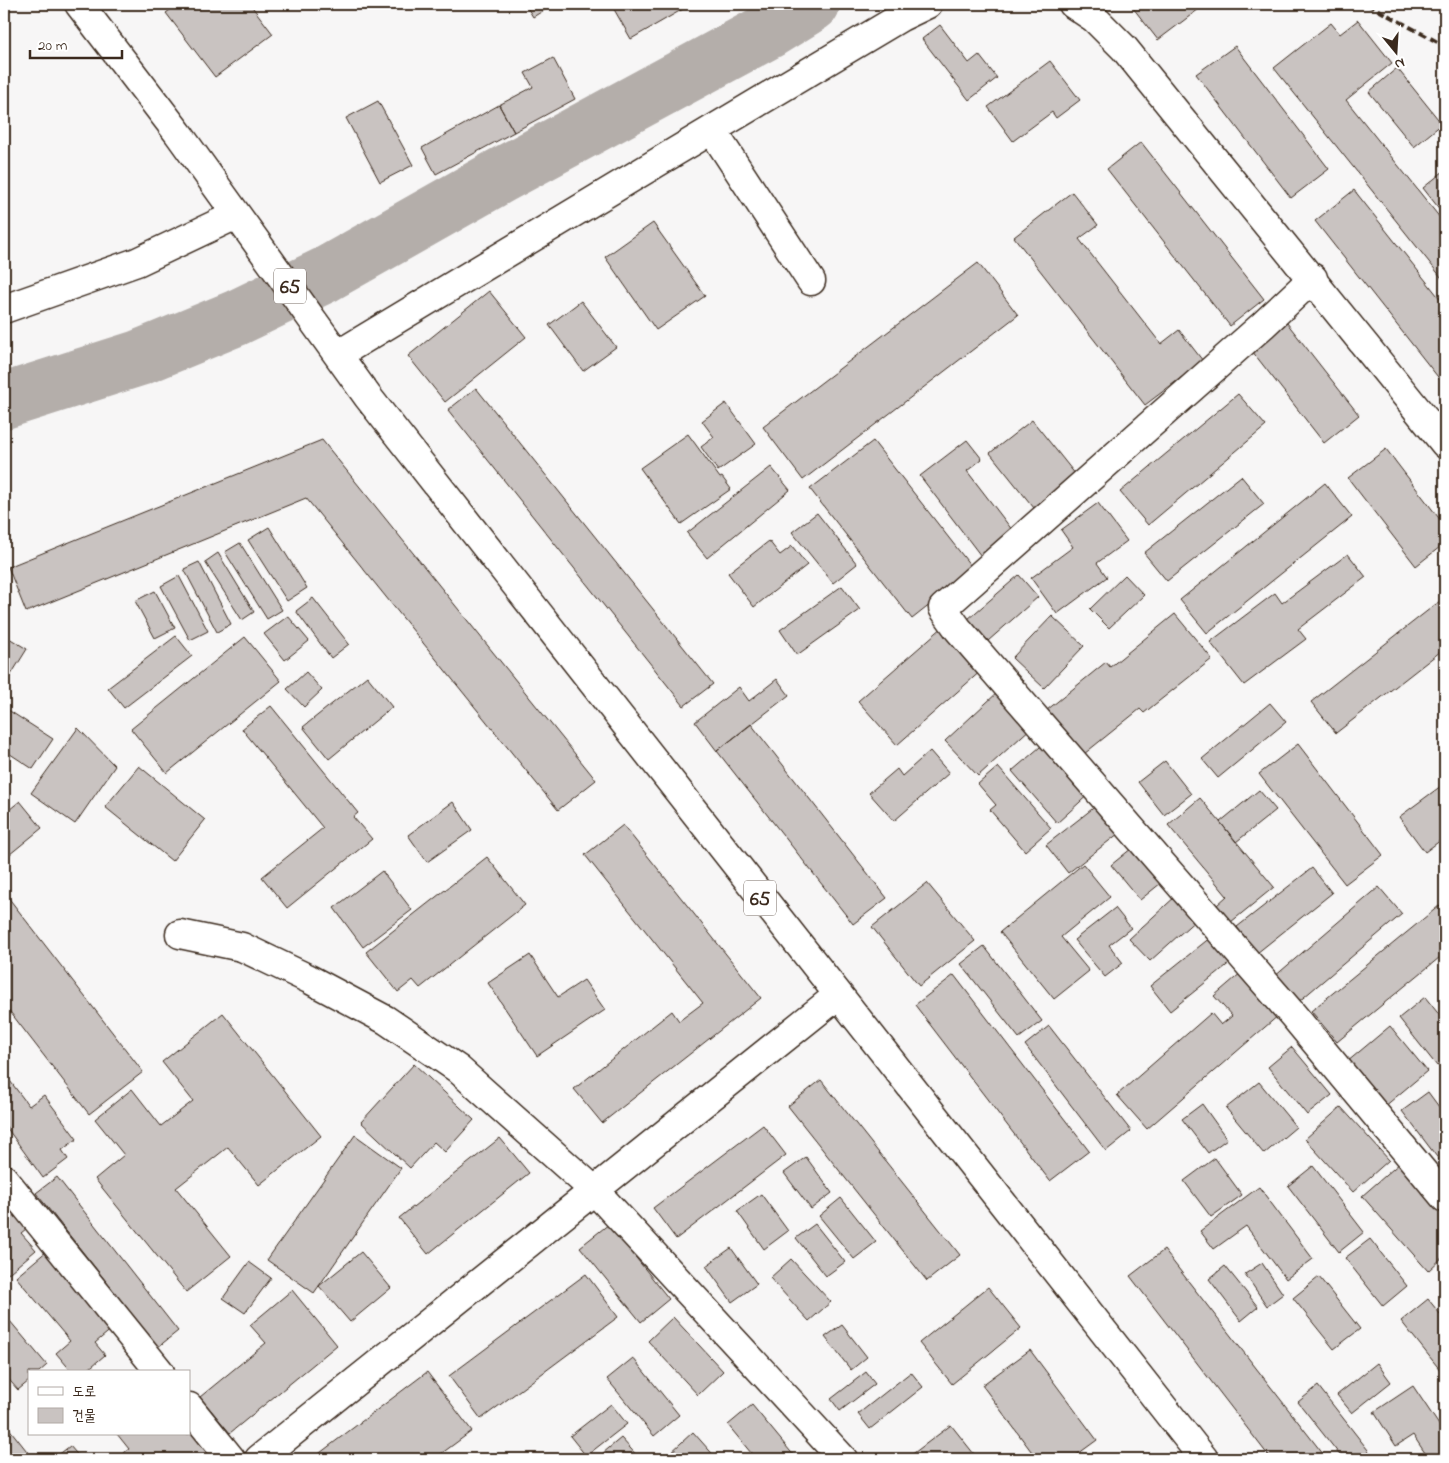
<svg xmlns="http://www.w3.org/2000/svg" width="1449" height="1463" font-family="'Indie Flower','Poor Story',sans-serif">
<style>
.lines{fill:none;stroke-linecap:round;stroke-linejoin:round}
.river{stroke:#b4aeaa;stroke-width:56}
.building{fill:#c9c3c1;stroke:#3b2a1e}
.minor-casing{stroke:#3b2a1e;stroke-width:31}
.major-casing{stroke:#3b2a1e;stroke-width:31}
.minor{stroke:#fff;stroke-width:28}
.major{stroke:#fff;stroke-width:28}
.rail{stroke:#3b2a1e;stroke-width:4;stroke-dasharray:8 4;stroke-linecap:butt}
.labels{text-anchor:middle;stroke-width:4;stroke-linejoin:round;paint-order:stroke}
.shield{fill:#fff;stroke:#766a62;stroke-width:1}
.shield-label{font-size:20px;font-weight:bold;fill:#3b2a1e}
</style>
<rect width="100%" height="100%" fill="#f7f6f6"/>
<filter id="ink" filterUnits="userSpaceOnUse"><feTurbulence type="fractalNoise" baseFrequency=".02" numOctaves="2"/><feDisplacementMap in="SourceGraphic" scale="10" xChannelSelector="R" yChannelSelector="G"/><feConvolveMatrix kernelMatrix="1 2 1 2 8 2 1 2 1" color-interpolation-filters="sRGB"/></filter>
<g filter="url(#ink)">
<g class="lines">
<path class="river" d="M4 401 139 358 236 318 325 275 500 176 770 30 812 4"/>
</g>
<path class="building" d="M178 4H250L273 34 215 77 166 13Z
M525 4H554L533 17Z
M611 4H689L690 5 631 39Z
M1130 4H1195L1199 9 1158 40Z
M1358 20 1392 63 1346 100 1445 224V282L1274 68 1331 23 1340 34Z
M940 25 969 63 979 55 997 78 969 100 922 39Z
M1235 46 1329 169 1291 198 1196 74Z
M553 58 575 99 514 132 499 105 533 87 525 73Z
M1050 61 1080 100 1056 118 1052 112 1013 141 988 107Z
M1397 68 1442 124 1414 147 1369 92Z
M378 101 413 165 380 182 346 118Z
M499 105 514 132 436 174 422 148Z
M1141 142 1264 299 1230 326 1107 169Z
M1445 170V216L1423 188Z
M1354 190 1445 305V386L1315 221Z
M1072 192 1098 225 1079 239 1161 344 1179 330 1203 361 1145 405 1014 237Z
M653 223 705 296 656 330 605 257Z
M978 263 1018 315 803 480 763 427Z
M489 291 526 337 445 402 408 356Z
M581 301 616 347 583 371 549 325Z
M1287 323 1359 415 1324 443 1252 351Z
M476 388 713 684 684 706 448 410Z
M1238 394 1266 426 1148 525 1120 492Z
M726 403 756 444 718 471 701 447 714 437 702 421Z
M1032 420 1080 480 1038 513 990 453Z
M688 434 720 478 722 477 731 489 681 524 640 468Z
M322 440 596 780 558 810 306 498 26 612 8 567Z
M967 440 982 459 967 471 1016 535 984 560 920 476Z
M873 441 974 570 912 619 810 489Z
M1386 449 1445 526V543L1416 566 1348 478Z
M771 467 790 490 707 558 687 533Z
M1241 476 1264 504 1167 581 1144 553Z
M1325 483 1352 517 1207 633 1180 600Z
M1098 503 1127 541 1097 563 1107 577 1057 614 1031 578 1073 547 1061 530Z
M817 513 857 564 833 583 792 532Z
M269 527 307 588 287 601 248 540Z
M769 541 780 555 792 546 807 565 754 607 728 573Z
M240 543 282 610 267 619 225 552Z
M218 553 254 612 242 620 205 562Z
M1348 554 1366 577 1298 629 1306 639 1244 685 1210 642 1275 593 1282 603Z
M199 562 231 624 217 632 184 569Z
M1019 575 1038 597 988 641 968 619Z
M1125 575 1144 595 1109 628 1090 609Z
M179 576 208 631 190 640 161 586Z
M842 586 860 610 797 655 780 630Z
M155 591 175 628 155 638 135 601Z
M1445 597V648L1336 733 1311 702Z
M313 598 349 644 331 658 296 611Z
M1175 614 1212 659 1144 713 1140 709 1084 754 1047 710 1106 662 1110 667Z
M288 616 309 641 285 660 264 634Z
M1052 616 1084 646 1044 688 1012 658Z
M944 626 982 670 897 745 858 701Z
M4 635 27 649 4 686Z
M176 636 192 656 124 708 108 688Z
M245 637 281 681 167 773 131 729Z
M306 672 322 690 304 707 287 689Z
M367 676 392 707 329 759 303 727Z
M777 679 789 695 717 751 695 722 739 687 749 701Z
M999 691 1032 727 978 776 945 741Z
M1270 703 1286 722 1218 778 1202 759Z
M271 706 358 813 353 817 372 839 287 908 262 877 323 828 242 729Z
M5 708 53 739 33 769 4 750Z
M751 724 887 898 853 924 717 751Z
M78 728 115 766 75 824 31 793Z
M1047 741 1091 792 1057 823 1012 771Z
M1298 744 1383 855 1345 884 1259 774Z
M930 751 949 773 894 821 869 793 897 769 902 776Z
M1165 761 1191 794 1164 815 1138 782Z
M139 766 205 820 172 861 105 807Z
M998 767 1051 828 1025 851 990 810 996 805 978 784Z
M1445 783V837L1425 852 1399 817Z
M1259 790 1276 810 1236 842 1220 822Z
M1200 798 1274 887 1231 922 1217 905 1227 896 1168 825Z
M20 801 42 828 4 859V814Z
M453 802 472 830 427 862 408 835Z
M1101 802 1123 830 1068 873 1046 845Z
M623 825 761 998 602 1123 574 1089 672 1011 679 1021 703 1003 585 855Z
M1137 844 1166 879 1140 900 1111 865Z
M487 857 525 905 420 988 413 980 398 992 366 952Z
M1083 864 1110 897 1061 937 1089 971 1054 999 1000 932Z
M1312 868 1332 893 1257 953 1237 927Z
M382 871 412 910 363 947 334 908Z
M927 883 975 941 919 986 872 927Z
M1379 887 1402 914 1297 1003 1274 977Z
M4 892 143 1072 89 1114 4 1004Z
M1177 895 1198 918 1150 961 1129 939Z
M1445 901V953L1337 1042 1311 1011Z
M1115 908 1131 928 1109 945 1123 963 1105 977 1074 940Z
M1211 937 1231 962 1170 1011 1150 986Z
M984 946 1042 1021 1019 1038 961 964Z
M530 955 558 997 584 980 605 1010 537 1056 488 983Z
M1242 972 1279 1015 1147 1129 1117 1095 1211 1013 1221 1025 1232 1016 1214 996Z
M954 975 1089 1151 1050 1181 915 1005Z
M1425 997 1445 1022V1060L1437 1066 1399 1018Z
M223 1013 321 1136 259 1185 228 1147 176 1188 231 1256 186 1292 95 1179 124 1155 95 1119 132 1089 161 1126 193 1101 162 1062Z
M1049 1026 1131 1131 1106 1151 1025 1045Z
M1390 1026 1427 1071 1384 1107 1347 1062Z
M1292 1047 1332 1095 1307 1115 1268 1067Z
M414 1064 474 1120 445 1152 434 1142 410 1168 361 1122Z
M7 1077 29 1106 44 1095 77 1139 62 1150 68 1159 43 1178 4 1124V1080Z
M821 1080 960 1255 927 1281 788 1106Z
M1259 1082 1296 1127 1264 1154 1226 1108Z
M1428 1092 1445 1115V1156L1440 1161 1402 1111Z
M1202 1104 1227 1139 1208 1153 1182 1119Z
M1341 1107 1389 1160 1353 1192 1305 1139Z
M763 1125 786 1155 676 1239 653 1208Z
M355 1135 401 1168 314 1293 267 1260Z
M500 1138 529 1173 428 1254 399 1218Z
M806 1157 832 1193 811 1209 784 1173Z
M1215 1158 1242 1195 1211 1217 1184 1181Z
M1401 1162 1445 1212V1255L1428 1271 1362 1196Z
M1313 1166 1364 1232 1339 1252 1288 1186Z
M57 1177 178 1331 158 1347 36 1193Z
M1259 1187 1313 1259 1286 1279 1246 1226 1214 1249 1200 1231Z
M4 1192 31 1225 21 1233 36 1250 4 1277Z
M761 1194 788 1231 764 1249 737 1211Z
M841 1198 876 1242 854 1259 819 1216Z
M609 1224 669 1299 641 1322 580 1247Z
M815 1224 845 1262 826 1276 796 1238Z
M1370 1239 1407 1286 1383 1306 1345 1258Z
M731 1248 757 1284 732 1302 706 1266Z
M48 1250 113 1328 95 1343 105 1355 85 1372H72L56 1353 70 1341 16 1277Z
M1164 1250 1327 1459H1271L1130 1276Z
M361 1252 391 1288 350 1322 319 1286Z
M791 1259 831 1302 809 1321 770 1278Z
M249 1262 271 1278 245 1313 223 1298Z
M1262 1263 1283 1294 1267 1306 1245 1274Z
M1225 1266 1258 1307 1241 1321 1209 1279Z
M586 1274 618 1317 481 1419 449 1376Z
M1319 1277 1360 1329 1334 1349 1293 1298Z
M988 1287 1021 1328 952 1384 919 1343Z
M292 1290 337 1345 230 1433 200 1397 266 1343 250 1325Z
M1428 1299 1445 1320V1376L1401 1321Z
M4 1314 47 1365 39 1372H29V1381L18 1390 4 1374Z
M673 1317 723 1371 698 1395 648 1341Z
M842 1325 867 1357 851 1370 825 1337Z
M1030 1350 1097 1440 1071 1459H1037L982 1385Z
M633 1358 679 1415 654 1436 607 1379Z
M1377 1363 1391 1382 1352 1413 1337 1395Z
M427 1372 472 1431 434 1459H312Z
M866 1372 875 1384 840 1411 831 1399Z
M911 1372 923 1387 870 1429 858 1414Z
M1318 1386 1375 1459H1343L1298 1402Z
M1413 1386 1445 1434V1459H1429L1413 1435 1396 1446 1374 1412Z
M611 1404 627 1424 586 1456 570 1436Z
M752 1405 795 1457 792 1459H756L728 1425Z
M4 1422 30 1455 24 1459H4Z
M189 1425 210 1452 201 1459H116L129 1449 117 1434H189Z
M951 1425 978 1459H906Z
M693 1432 717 1459H673L669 1454Z
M621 1438 640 1459H609L603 1453Z
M70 1446 81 1459H53Z"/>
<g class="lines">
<defs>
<path id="minor" d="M712 130 811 281
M1313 278 1263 325 943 608 958 629 1293 1015 1445 1198
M4 309 137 262 236 215
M180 934 242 947 309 979 386 1020 458 1069 595 1191 843 1459
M4 1179 160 1372
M189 1407 231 1459
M259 1459 837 996"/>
<path id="major" d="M79 4 178 133 368 397 1204 1459
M1073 4 1094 18 1124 48 1445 444
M339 354C526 242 713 128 901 17L928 4"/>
</defs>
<use href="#minor" class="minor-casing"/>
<use href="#major" class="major-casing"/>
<use href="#minor" class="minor"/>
<use href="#major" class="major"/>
<path class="rail" d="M1367 4 1445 46"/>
</g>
</g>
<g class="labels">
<g class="shield">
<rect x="274" y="268.5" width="32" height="35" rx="4"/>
<rect x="744" y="880.5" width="32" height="35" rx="4"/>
</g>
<g class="shield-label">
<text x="290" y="293">65</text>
<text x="760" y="905">65</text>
</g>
</g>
<rect width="1449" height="1463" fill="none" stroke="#fff" stroke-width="20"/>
<rect x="10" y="10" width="1429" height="1443" fill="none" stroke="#3b2a1e" stroke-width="2" filter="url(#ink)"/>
<rect x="28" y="1370" width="162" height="65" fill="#ffffff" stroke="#b1aaa5"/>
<rect x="38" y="1387" width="25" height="8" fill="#ffffff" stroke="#b1aaa5"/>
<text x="72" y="1396" font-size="15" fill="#3b2a1e">도로</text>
<rect x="38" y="1408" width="25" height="15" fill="#c9c3c1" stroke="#b1aaa5"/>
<text x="72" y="1420" font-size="15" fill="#3b2a1e">건물</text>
<g transform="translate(1396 52) rotate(162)" stroke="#ffffff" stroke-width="4" paint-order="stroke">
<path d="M0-4L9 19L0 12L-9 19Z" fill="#3b2a1e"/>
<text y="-8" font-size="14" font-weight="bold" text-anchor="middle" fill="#3b2a1e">N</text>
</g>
<path d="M30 50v8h92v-8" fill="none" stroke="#3b2a1e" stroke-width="2.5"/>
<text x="38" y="50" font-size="15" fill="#3b2a1e" stroke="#ffffff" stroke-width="4" paint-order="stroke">20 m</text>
</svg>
